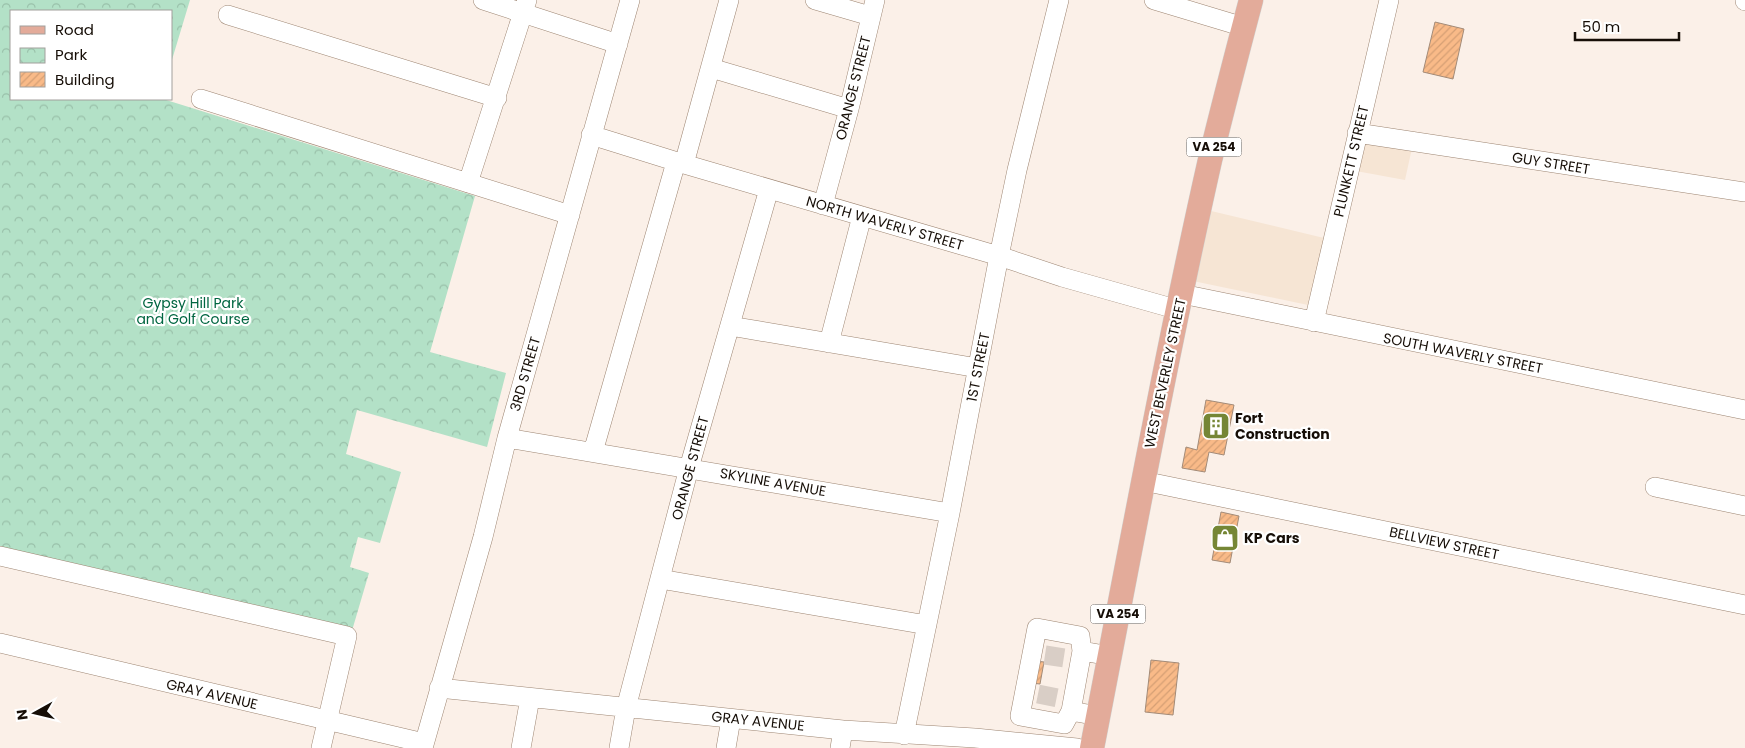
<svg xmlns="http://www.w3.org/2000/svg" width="1745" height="748" font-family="Poppins,sans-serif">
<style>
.commercial{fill:#f6e5d4}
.park{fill:url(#park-crowns)}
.building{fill:url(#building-hatch);stroke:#a38b78}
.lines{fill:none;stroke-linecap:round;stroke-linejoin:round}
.minor-tunnel{stroke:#d9cec6;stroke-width:19;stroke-dasharray:19 9;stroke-linecap:butt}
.minor-casing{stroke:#9d8572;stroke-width:20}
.major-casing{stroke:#d0cfcd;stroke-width:25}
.minor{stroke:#fff;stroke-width:19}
.major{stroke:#e3ab9a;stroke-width:24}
.labels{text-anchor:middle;stroke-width:4.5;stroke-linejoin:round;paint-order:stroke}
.shield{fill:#fff;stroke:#5c5651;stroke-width:1}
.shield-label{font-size:12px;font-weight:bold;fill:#160e07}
.street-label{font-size:14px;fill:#160e07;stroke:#fff}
.park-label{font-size:14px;fill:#006641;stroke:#fff}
.poi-label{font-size:14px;font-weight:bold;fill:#160e07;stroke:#fff;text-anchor:start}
</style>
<defs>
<pattern id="park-crowns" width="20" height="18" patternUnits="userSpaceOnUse" patternTransform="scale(1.25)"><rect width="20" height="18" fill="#b3e1c7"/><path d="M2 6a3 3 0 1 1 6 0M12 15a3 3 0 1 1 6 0" fill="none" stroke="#99c0a9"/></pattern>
<pattern id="building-hatch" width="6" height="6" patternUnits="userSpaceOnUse" patternTransform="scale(1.25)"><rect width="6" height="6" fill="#f9ba88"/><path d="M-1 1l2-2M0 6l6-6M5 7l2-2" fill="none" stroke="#d59f74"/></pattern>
</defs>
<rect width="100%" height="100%" fill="#fbf0e8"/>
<path class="commercial" d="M1364 140 1412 148 1405 180 1356 171Z
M1207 210 1324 238 1308 305 1193 281Z"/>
<path class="park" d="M0 0H190L171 63V11H11V99H163L475 196 430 352 506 373 487 447 357 410 346 454 401 472 380 543 358 537 350 567 369 573 351 634 0 553Z"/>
<path class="building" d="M1435 22 1464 29 1453 79 1423 72Z
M1206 400 1234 405 1224 455 1209 452 1205 472 1182 468 1186 447 1197 450Z
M1221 512 1239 516 1230 563 1212 560Z
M1151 660 1179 663 1173 715 1145 712Z
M1036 661 1044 662 1040 684 1031 683Z"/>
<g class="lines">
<path class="minor-tunnel" d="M1045 655 1071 659
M1038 694 1063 699"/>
<defs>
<path id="minor" d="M483 0 618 44
M815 0 870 16
M1154 0 1244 27
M1745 0V1
M228 15 497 98
M711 68 849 109
M201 99 570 215
M1357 133 1745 192
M591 135 684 164 999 256 1062 277 1179 310
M684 164 729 0
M468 183 527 0
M823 205 849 109 875 0
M1182 294 1745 410
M1314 322 1389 0
M730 326 978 368
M829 343 862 216
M507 438 950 513
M593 452 676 162
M1143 481 1745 605
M1655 487 1745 506
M0 556 347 636 321 748
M660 579 927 625
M0 643 424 743
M439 688 843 730 975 738 1077 748
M1071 711 1064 724 1020 716 1037 628 1080 636 1082 651
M1098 716 1071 711 1082 651 1110 656
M904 735 950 513 999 256 1017 170 1059 0
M423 748 483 537 507 438 630 0
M521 748 530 698
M619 748 626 708 689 468 769 189
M726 748 731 719
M840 748 843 730"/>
<path id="major" d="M1092 748C1130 552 1166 355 1210 160 1223 107 1237 53 1251 0"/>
</defs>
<use href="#minor" class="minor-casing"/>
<use href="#major" class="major-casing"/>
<use href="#minor" class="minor"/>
<use href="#major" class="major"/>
</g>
<defs>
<symbol id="building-square" viewBox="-11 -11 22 22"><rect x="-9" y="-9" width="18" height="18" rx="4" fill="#758635" stroke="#fff"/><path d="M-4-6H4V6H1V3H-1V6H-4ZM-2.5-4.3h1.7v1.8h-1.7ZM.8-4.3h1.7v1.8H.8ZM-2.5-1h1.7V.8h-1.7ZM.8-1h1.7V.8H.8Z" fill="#fff"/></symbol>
<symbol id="shop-square" viewBox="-11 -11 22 22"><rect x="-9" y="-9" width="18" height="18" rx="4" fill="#758635" stroke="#fff"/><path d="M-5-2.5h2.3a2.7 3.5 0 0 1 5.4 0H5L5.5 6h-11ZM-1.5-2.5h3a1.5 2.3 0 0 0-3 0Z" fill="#fff"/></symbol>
</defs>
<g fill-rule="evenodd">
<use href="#building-square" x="1200" y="410" width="32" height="32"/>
<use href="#shop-square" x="1209" y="522" width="32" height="32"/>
</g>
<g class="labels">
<g class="shield">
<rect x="1186.5" y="137.5" width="55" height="19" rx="4"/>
<rect x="1090.5" y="604.5" width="55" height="19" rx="4"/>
</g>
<g class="shield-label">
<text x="1214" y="151">VA 254</text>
<text x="1118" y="618">VA 254</text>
</g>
<g class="street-label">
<text transform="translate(853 88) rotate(-76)" y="5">ORANGE STREET</text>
<text transform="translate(1351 161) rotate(-77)" y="5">PLUNKETT STREET</text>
<text transform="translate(1551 163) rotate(9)" y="5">GUY STREET</text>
<text transform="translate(885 223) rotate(16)" y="5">NORTH WAVERLY STREET</text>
<text transform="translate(1463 353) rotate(11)" y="5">SOUTH WAVERLY STREET</text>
<text transform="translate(978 367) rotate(-79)" y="5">1ST STREET</text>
<text transform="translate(1165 373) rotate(-78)" y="5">WEST BEVERLEY STREET</text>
<text transform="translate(525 374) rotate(-74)" y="5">3RD STREET</text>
<text transform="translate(690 468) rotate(-75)" y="5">ORANGE STREET</text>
<text transform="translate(773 482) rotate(10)" y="5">SKYLINE AVENUE</text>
<text transform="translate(1444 543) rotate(12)" y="5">BELLVIEW STREET</text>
<text transform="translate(212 694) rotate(13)" y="5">GRAY AVENUE</text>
<text transform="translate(758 721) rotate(6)" y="5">GRAY AVENUE</text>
</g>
<g class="park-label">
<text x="193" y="308">Gypsy Hill Park<tspan x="193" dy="16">and Golf Course</tspan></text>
</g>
<g class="poi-label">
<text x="1235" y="423">Fort<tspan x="1235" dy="16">Construction</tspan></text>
<text x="1244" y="543">KP Cars</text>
</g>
</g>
<rect x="10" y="10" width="162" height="90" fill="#ffffff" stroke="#a29f9c"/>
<rect x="20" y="26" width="25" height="8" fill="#e3ab9a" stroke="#a29f9c"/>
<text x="55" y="35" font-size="15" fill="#160e07">Road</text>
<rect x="20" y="48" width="25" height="15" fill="url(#park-crowns)" stroke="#a29f9c"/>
<text x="55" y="60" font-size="15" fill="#160e07">Park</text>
<rect x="20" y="72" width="25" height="15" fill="url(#building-hatch)" stroke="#a29f9c"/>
<text x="55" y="85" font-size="15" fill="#160e07">Building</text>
<g transform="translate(35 713) rotate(262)" stroke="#ffffff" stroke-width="4" paint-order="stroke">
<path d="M0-4L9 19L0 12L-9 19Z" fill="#160e07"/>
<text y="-8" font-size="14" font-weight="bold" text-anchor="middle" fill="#160e07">N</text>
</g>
<path d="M1575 32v8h104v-8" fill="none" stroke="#160e07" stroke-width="2.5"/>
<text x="1582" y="32" font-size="15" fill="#160e07" stroke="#ffffff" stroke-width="4" paint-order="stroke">50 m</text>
</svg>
